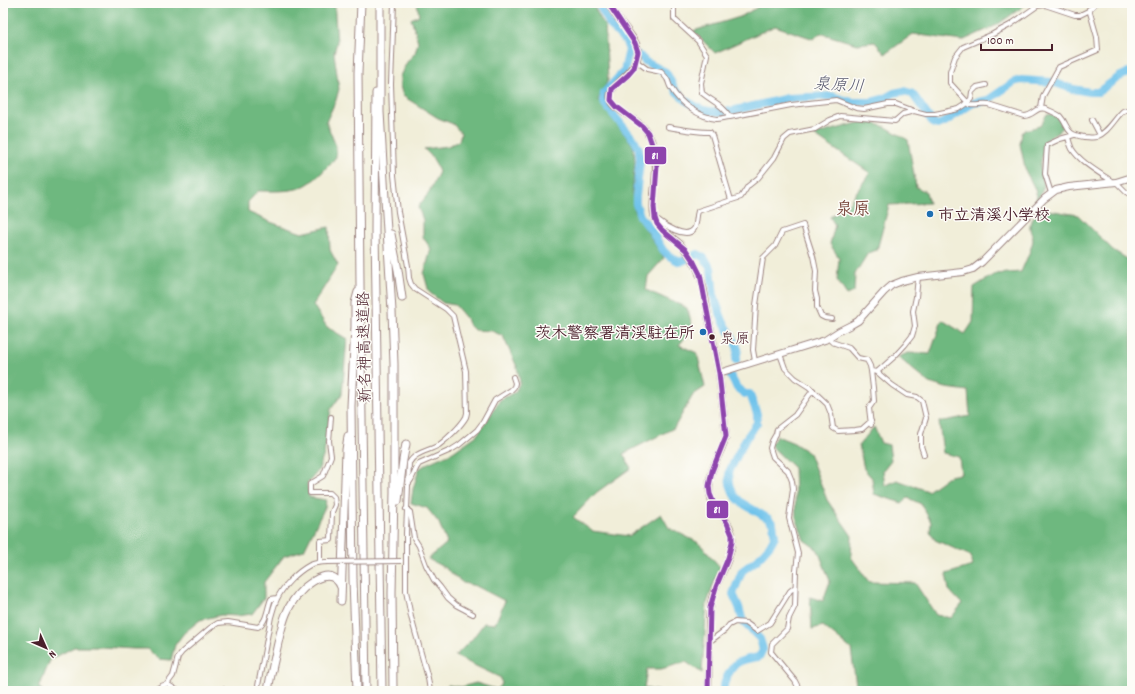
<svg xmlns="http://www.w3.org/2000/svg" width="1135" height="694" font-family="Dekko,'Klee One',sans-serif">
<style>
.forest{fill:#6eb87f;stroke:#5c6c55}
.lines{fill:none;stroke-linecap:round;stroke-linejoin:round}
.river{stroke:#6fc3eb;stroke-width:8}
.minor-casing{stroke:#9e8682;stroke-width:6}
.secondary-casing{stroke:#9e8682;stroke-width:8}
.primary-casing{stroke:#9e8682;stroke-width:8}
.motorway-casing{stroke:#9e8682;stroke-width:9}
.minor{stroke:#fff;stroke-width:4}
.secondary{stroke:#fff;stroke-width:5.5}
.primary{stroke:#fff;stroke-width:6}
.motorway{stroke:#fff;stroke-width:7}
.minor-bridge-casing{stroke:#9e8682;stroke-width:6;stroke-linecap:butt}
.minor-bridge{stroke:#fff;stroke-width:4}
.bus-1-casing{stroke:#fdfcf7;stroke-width:8}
.bus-1{stroke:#8e44ad;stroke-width:5}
.poi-dot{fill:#1f6fb2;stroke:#fdfcf7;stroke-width:1.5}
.bus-dot{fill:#4a1f2b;stroke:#fdfcf7;stroke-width:1.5}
.labels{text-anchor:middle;stroke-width:3;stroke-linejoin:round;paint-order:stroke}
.bus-label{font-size:15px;fill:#4a1f2b;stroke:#fdfcf7;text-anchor:start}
.poi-label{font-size:16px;font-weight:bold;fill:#4a1f2b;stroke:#fdfcf7;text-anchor:start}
.street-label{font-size:16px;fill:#4a1f2b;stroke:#fdfcf7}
.water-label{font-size:17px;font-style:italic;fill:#57586e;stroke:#fdfcf7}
.neighbourhood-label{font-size:17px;font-weight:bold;fill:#7c4b41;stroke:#fdfcf7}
.line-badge{stroke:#fdfcf7;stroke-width:1.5}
.badge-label{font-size:11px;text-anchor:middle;font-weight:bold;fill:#fff}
</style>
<rect width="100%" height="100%" fill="#fdfcf7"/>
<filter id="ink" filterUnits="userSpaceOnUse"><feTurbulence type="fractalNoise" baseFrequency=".025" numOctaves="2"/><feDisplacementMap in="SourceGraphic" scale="8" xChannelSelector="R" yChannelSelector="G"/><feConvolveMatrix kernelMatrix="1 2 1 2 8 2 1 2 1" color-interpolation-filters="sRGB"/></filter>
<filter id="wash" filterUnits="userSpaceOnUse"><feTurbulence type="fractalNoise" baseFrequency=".012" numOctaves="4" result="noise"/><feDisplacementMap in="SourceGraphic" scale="16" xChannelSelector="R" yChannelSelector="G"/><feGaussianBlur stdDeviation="0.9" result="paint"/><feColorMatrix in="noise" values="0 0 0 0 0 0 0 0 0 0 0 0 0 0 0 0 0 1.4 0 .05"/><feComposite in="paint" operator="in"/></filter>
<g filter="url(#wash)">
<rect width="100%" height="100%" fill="#f1eed9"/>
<path class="forest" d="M3 3H335V16L337 42 334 53 339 89 336 100 326 122 336 146V157C326 168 316 181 302 187 292 192 269 191 258 191L248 202V212L270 222 302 233 329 227 330 250 338 265 313 305 327 327 347 339 342 394 331 409 324 454 318 471 307 484 309 497 326 500 325 507 304 550 284 556 264 582V598L252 614 237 616 221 615 200 620 184 633 175 645 171 660 159 659 147 649H134L101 647H74L50 660 39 688 43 691H3Z
M417 3H592L605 27 608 80 598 100 633 145 635 161 632 194 634 211 664 258 648 276 646 290 687 308 693 328 679 345 697 353 705 387 693 395 674 428 623 454 631 468 597 492 573 517 592 531 629 536 661 514 669 528 699 543 720 567 707 603 702 673 686 662 661 669H647L644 688 658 691H447L448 685 461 687 476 683 496 689 502 684 501 678 455 656 473 638 484 623 495 624 505 601 476 586 463 583 445 568 428 559 447 543 439 523 427 508 411 503 413 489 419 469 428 463 453 452 477 435 484 425 500 400 515 392 520 382 517 367 503 336 492 331 474 330 468 324 466 318 455 305 443 303 429 292 424 274 431 249 423 237V220L418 207 428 194 439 172C436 162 432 156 424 149L448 146 459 141 461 133 453 124 438 118 403 96 400 86V76L407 62 415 53 418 42 414 27 411 19 419 15Z
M759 3H1028L997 25 962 41 913 34 885 54 875 42 857 44 820 33 814 39 775 26 715 53 693 31 740 17 758 7Z
M1047 114C1058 114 1059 118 1063 127L1047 140 1043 152 1040 167 1044 185 1041 194 1035 202 1037 196 1034 187 1026 172 1020 144 1022 133 1025 130 1040 126Z
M865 121 886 127 908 140 916 187 926 192 929 203 889 205 877 250 868 253 855 274 854 292 847 295 837 280 839 258 830 244 835 225 830 217 848 204 870 173 814 135Z
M1048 210 1078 215 1113 250 1132 262V691H857L856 685 851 649 823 626 812 629 810 597 823 601 830 581 818 550 804 540 796 517 794 468 770 445 777 436 794 443 809 453 827 500 852 536 851 557 869 582 915 583 936 615 951 618 962 604 949 590 946 574 973 566 971 556 935 540 930 532 931 522 921 504 908 498 902 503 874 494 872 478 864 469 859 445 874 427 881 443 889 445 891 460 883 470 885 486 897 480 928 491 949 476 961 474 959 457 943 453 939 422 970 416 968 391 946 388 929 383 898 357 908 353 930 354 942 320 965 334 973 322 974 287 995 274 1021 272C1025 262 1031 251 1033 240 1033 235 1030 232 1030 228 1029 217 1039 211 1048 210Z"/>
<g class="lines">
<path class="river" d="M598 3 611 26 626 42 629 50 624 71 604 93 603 102 635 141 639 149 640 160 636 196V204L640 216 651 230 663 250 669 256 680 262 698 254 704 258 711 268 714 297 723 321 731 334 738 349 736 360
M629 50 641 57 646 62 666 72 676 91 688 102 703 110 709 111 723 112 736 110 788 98 832 96 852 102H871L883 99 894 93 904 91 911 93 914 96 933 123 937 125 945 122 973 103 988 100 1014 82 1021 80 1052 82 1073 89 1090 92H1098L1119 77 1132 71
M724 691C722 683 731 668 737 663 744 659 752 658 759 657L763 649 760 639 743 622 739 607 733 594 742 571 757 560 770 545 775 536 773 524 769 519 742 503 734 495 730 484 729 472 745 440 757 423V414L750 394H745L737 388 730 375"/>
</g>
</g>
<g filter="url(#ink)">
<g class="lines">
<defs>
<path id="minor" d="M394 3 391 84 394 175 398 212 408 266 409 278 411 284 415 289 446 309 453 316 466 371 467 413 466 417C461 426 447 439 439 445 429 451 415 452 409 463L406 533V591L411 617 428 678 430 691
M675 3 674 8V19L698 41 707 55 701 83 702 93C713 102 722 104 730 117L791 105 836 100 856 108 864 109 888 104H896L914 111 926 114H935L959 109 965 105 971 99 972 92 977 87 986 85
M1096 3 1088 11 1080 15H1075L1045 5 1037 6 1010 25 993 34 963 47 955 57 950 72V83L970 105C976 106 982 104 989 105L1024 116C1034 116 1036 106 1046 109 1050 111 1056 113 1060 116 1070 127 1064 134 1084 137 1088 137 1093 138 1096 137 1108 133 1115 118 1123 111 1126 110 1129 109 1132 108
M636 61 647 69 661 72C663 74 666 77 667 79 669 82 669 86 671 88 680 104 699 117 717 119 721 119 726 117 730 117
M1041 108 1043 96 1059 67 1098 50 1097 37 1089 9
M1092 120 1100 135
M668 127C682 129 695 132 710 132L712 135 731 200
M1068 137C1069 141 1070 145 1072 149 1080 162 1100 173 1113 182
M1116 182 1126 192 1132 195
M1051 193 1045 174 1047 145 1060 139 1074 135
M657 219C664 225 686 240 694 229 697 225 696 217 698 211L741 197 748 186 758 178 774 158 784 139 790 134 815 129 830 120 840 116 895 121 903 114 914 111
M828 338 832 342 849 348 858 358 867 360 870 366 871 371 877 372 892 385 907 395 917 397 922 401 926 418 921 434V446L924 455
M780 354 785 368 795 378 809 387 827 404 831 414 833 428 838 431 855 430 862 429 871 421
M755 361 753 350 756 305 763 258 775 246 782 232 803 225 813 256 816 271 815 291 817 299V307L821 316 825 318 832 319
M871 371 873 388 874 401 869 408 871 425
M877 372 894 357 905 345 912 336 915 326 913 311 916 297 918 277
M409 483C414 477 414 470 419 464L451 450 459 445 477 430 483 422 495 400 511 390 514 387 515 383 513 377
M406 509 410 512 414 538 419 546 426 565 434 580 440 587 448 598 456 605 473 614
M320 562V541L331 540 332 512 335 505 334 497 330 493H310V484L323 476 331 456 329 441 331 417
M709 642 725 630 729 625 735 622 746 623 757 631 770 623 790 591 795 587
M167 684 173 676 178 657 182 652 210 628 218 623 228 622 258 627C267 622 267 608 271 599L277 598
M153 691 161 686 167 684 178 691
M219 691 222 689 228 691
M257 691 271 617C273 611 274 605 277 599 283 586 297 572 310 565 315 563 322 562 328 562
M800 691 795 681 771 652 772 644 787 629 789 618 795 606 796 571 798 553 789 518 793 489 792 481 788 471 773 457 770 448 772 441 776 434 777 429 795 415 805 401 813 390"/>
<path id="secondary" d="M608 3C614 14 622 23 629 33 632 37 635 41 637 46 644 75 605 82 611 100 614 109 634 118 641 125 646 129 649 135 651 140 658 158 656 175 654 194 654 202 652 211 655 218 659 230 671 236 680 244 685 249 689 255 693 261 703 277 705 297 708 316 712 335 716 354 719 373"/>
<path id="primary" d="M708 691C709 676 709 660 709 645 709 631 708 617 711 603 715 581 730 564 732 542 735 522 713 512 710 494 706 473 721 455 726 436L719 373 825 340 839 331 851 325 858 321 884 292 892 285 902 281 918 277 963 272 973 269 982 262 1044 199 1056 190 1069 187 1116 182 1132 177"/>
<path id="motorway" d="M361 3 358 73 360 284 366 691
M380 3V112L385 198 392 311 394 364V492L392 593 393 691
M376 93 375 230 382 691
M391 234 398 270 402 298
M398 501 403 460 406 444
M341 601 346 450 348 436
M268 691C270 678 273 665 276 652 282 626 284 607 304 588 310 583 315 579 322 577 332 574 338 579 341 587
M357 691 353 580 351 406 355 327V303L358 292"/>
</defs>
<use href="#minor" class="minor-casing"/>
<use href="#secondary" class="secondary-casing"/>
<use href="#primary" class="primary-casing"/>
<use href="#motorway" class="motorway-casing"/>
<use href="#minor" class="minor"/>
<use href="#secondary" class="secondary"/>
<use href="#primary" class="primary"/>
<use href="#motorway" class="motorway"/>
<defs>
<path id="minor-bridge" d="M328 562 401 561"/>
</defs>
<use href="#minor-bridge" class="minor-bridge-casing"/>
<use href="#minor-bridge" class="minor-bridge"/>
<defs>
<path id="bus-1" d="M608 3 635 43 638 52 634 68 628 75 612 89 611 100 617 107 642 126 648 133 655 153 657 166 654 207 655 218 657 224 662 230 686 250 694 262 700 274 719 373 726 436 712 471 709 486 710 494 715 506 727 523 732 535V542L728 558 716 587 710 608 708 691"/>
</defs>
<use href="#bus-1" class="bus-1-casing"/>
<use href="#bus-1" class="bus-1"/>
</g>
</g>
<g class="poi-dot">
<circle cx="930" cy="214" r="4"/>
<circle cx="703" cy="332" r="4"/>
</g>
<circle class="bus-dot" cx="712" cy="337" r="3.5"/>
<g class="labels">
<g class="bus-label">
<text x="720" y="343">泉原</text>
</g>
<g class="poi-label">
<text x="938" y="220">市立清溪小学校</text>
<text x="695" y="338" text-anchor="end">茨木警察署清渓駐在所</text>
</g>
<g class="street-label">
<text transform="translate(363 347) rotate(-91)" y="6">新名神高速道路</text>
</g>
<g class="water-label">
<text transform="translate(839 84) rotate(4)" y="6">泉原川</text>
</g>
<g class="neighbourhood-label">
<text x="853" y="214">泉原</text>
</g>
</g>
<g class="line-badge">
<rect x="644" y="146" width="23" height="19" rx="4" fill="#8e44ad"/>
<rect x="706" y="500" width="23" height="19" rx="4" fill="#8e44ad"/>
</g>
<g class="badge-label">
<text x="655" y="159">81</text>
<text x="717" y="513">81</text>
</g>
<rect width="1135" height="694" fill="none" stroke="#fdfcf7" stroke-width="16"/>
<g transform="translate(46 648) rotate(135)" stroke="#fdfcf7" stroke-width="3" paint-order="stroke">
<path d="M0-3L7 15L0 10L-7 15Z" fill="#4a1f2b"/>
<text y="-6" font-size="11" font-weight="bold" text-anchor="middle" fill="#4a1f2b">N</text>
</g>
<path d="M981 44v6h71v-6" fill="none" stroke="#4a1f2b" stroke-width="2"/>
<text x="987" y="44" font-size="12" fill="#4a1f2b" stroke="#fdfcf7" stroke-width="3" paint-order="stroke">100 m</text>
</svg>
